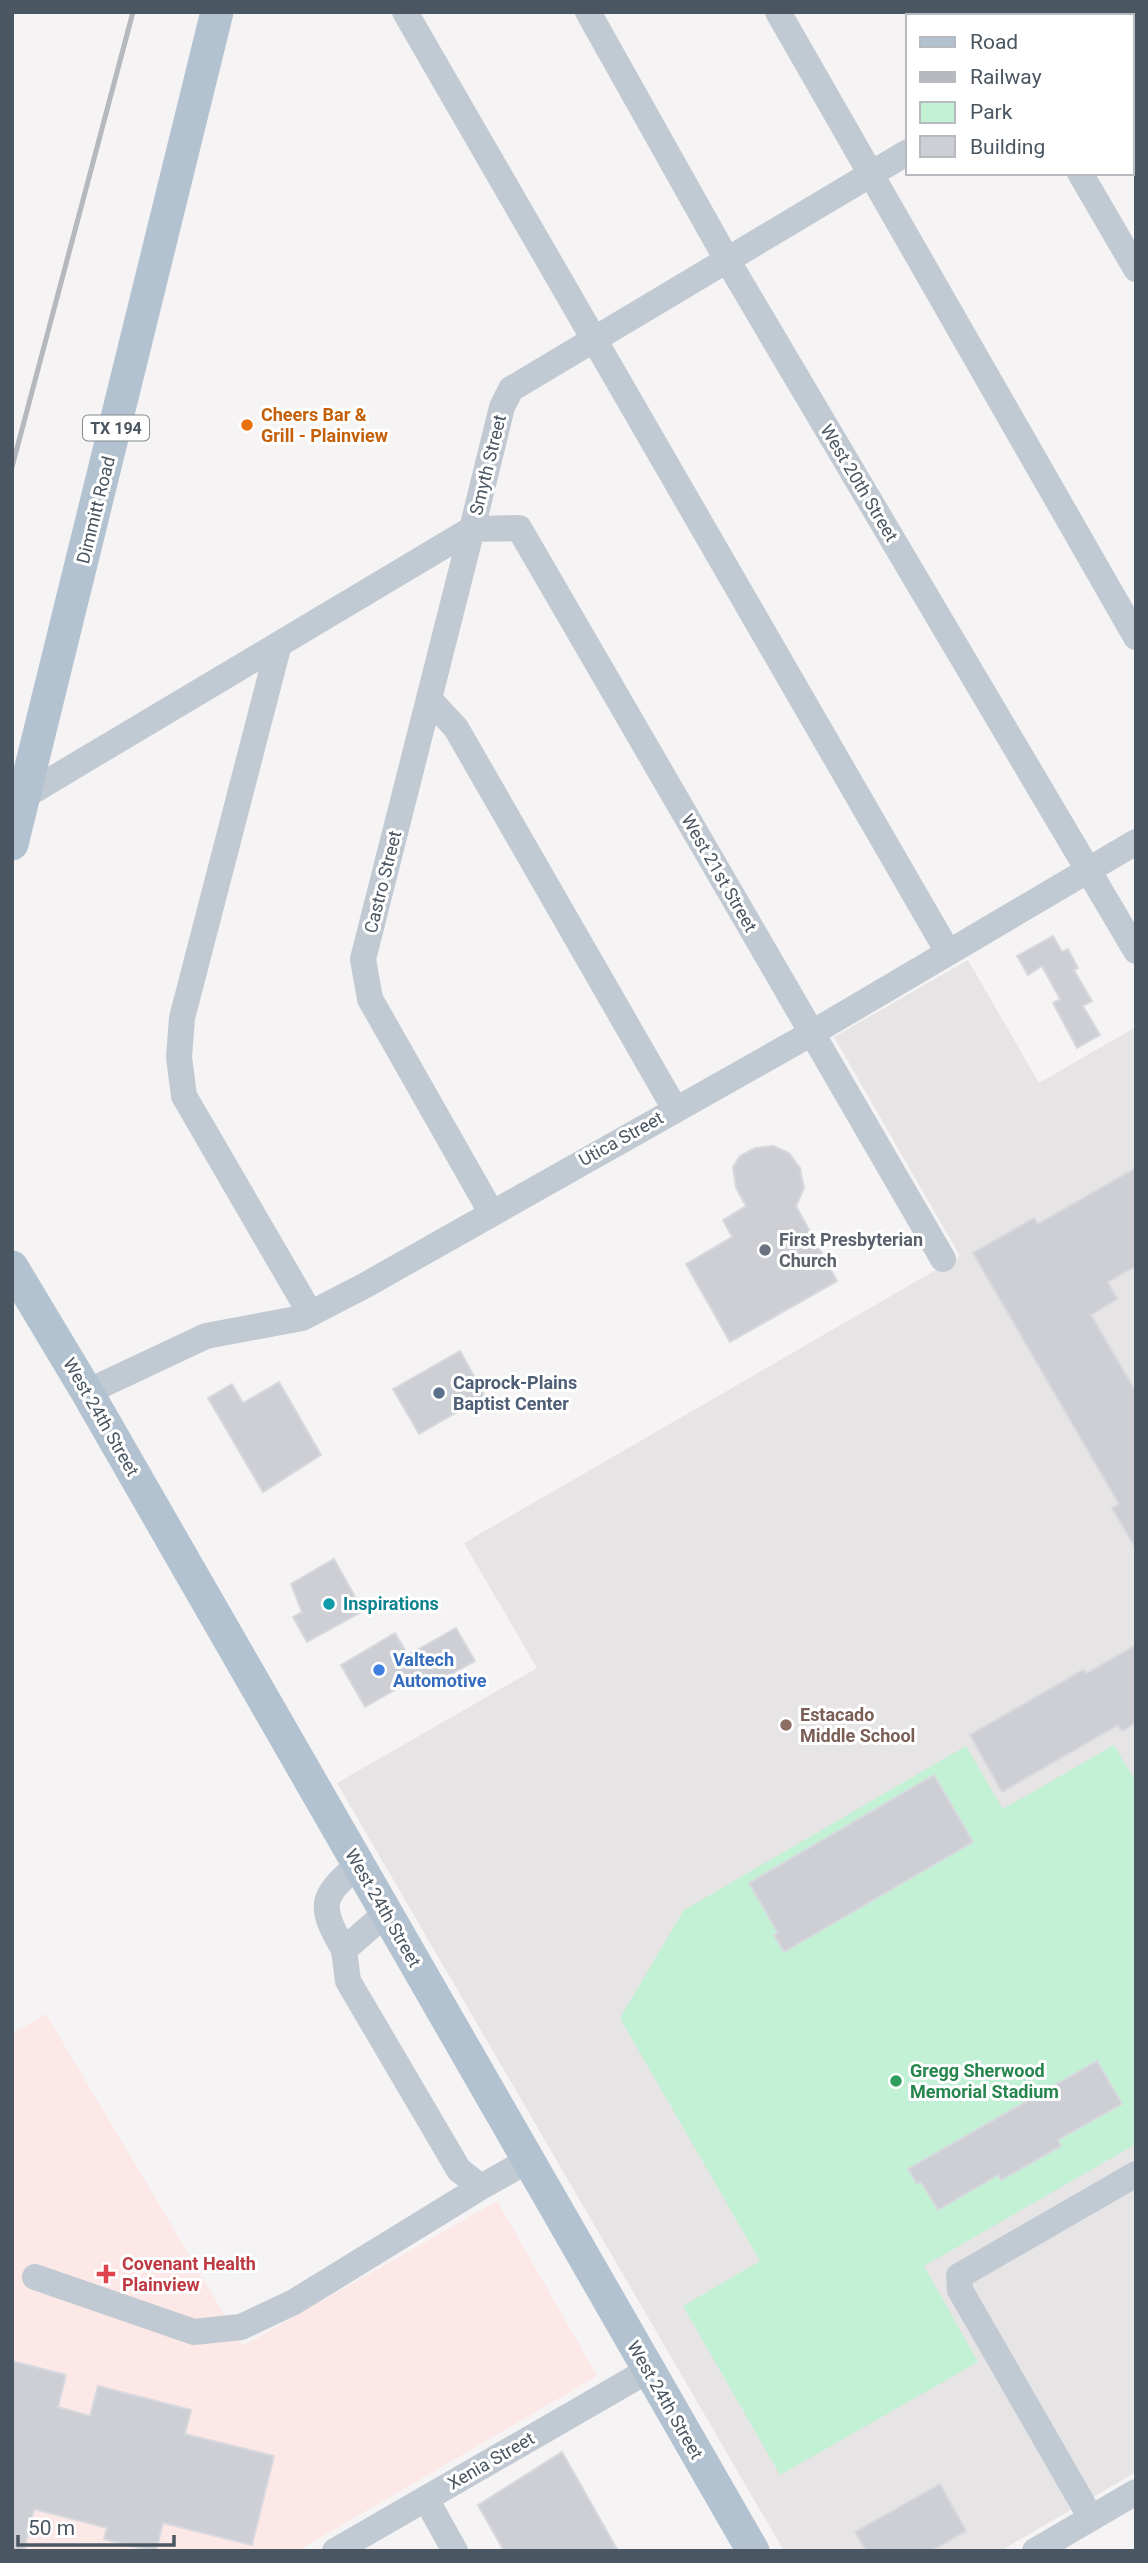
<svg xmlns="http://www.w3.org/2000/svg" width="1148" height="2563" font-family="Roboto,sans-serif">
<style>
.education{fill:#e6e4e5}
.medical{fill:#fce8e6}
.green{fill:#c3f1d5}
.building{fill:#cdcfd5;stroke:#d7d9de;stroke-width:2}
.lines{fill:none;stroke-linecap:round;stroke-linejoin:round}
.minor{stroke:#c1cad2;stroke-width:26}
.major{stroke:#b3c2d1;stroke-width:33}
.rail{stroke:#b5b8bd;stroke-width:5}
.food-dot{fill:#e8710a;stroke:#fff;stroke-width:2.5}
.worship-dot{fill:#6b7280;stroke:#fff;stroke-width:2.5}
.service-dot{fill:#5c6f8a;stroke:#fff;stroke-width:2.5}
.culture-dot{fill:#0f9aa8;stroke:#fff;stroke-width:2.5}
.shop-dot{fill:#3f7fe0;stroke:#fff;stroke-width:2.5}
.education-dot{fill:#8d6e63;stroke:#fff;stroke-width:2.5}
.leisure-dot{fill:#2e9e5b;stroke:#fff;stroke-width:2.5}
.health-dot{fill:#e0444e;stroke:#fff;stroke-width:2.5}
.labels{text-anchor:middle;stroke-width:6;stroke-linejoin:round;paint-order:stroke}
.shield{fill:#fff;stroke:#808990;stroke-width:2}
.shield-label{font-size:16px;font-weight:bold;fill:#4a5661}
.food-label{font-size:18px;font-weight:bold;fill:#c56008;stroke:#fff;text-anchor:start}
.street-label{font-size:18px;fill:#4a5661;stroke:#fff}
.worship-label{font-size:18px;font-weight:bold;fill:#5b616d;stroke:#fff;text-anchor:start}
.service-label{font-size:18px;font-weight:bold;fill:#4e5e75;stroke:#fff;text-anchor:start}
.culture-label{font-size:18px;font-weight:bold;fill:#0d838f;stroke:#fff;text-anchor:start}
.shop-label{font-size:18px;font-weight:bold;fill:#366cbe;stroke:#fff;text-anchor:start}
.education-label{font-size:18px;font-weight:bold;fill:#785e54;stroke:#fff;text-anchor:start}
.leisure-label{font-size:18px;font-weight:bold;fill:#27864d;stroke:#fff;text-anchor:start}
.health-label{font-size:18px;font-weight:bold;fill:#be3a42;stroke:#fff;text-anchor:start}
</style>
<rect width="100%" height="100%" fill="#f5f3f3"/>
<path class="education" d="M968 960 1039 1083 1136 1027V2472L1000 2551H784L337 1783 537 1668 464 1543 960 1256 834 1037Z"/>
<path class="medical" d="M46 2014 243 2346 497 2201 597 2376 297 2551H12V2034Z"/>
<path class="green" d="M1114 1745 1136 1782V2144L924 2266 978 2362 780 2475 683 2306 760 2261 620 2018 684 1910 966 1746 1003 1809Z"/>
<path class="building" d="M1053 936 1062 952 1068 949 1078 968 1074 970 1092 1001 1083 1006 1100 1035 1077 1048 1053 1003 1060 999 1042 966 1028 975 1017 956Z
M773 1146 789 1153 800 1168 804 1188 796 1206 837 1281 730 1342 686 1264 732 1237 723 1220 746 1206 736 1188 733 1167 740 1156 755 1148Z
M1136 1168V1266L1108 1282 1117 1299 1091 1315 1136 1392V1549L1112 1508 1119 1504 973 1253 1034 1218 1038 1224Z
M460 1351 485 1396 419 1434 393 1389Z
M279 1382 321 1455 263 1492 208 1398 232 1384 243 1403Z
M334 1559 363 1611 307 1642 293 1617 302 1612 291 1584Z
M456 1628 475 1661 428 1687 421 1675 365 1707 341 1665 395 1633 408 1655Z
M1136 1645V1723L1122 1731 1118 1725 1002 1792 970 1735 1083 1670 1087 1673Z
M934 1775 973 1842 784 1952 774 1935 778 1933 749 1883Z
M1097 2061 1122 2104 1058 2140 1061 2146 1001 2180 998 2175 938 2210 921 2182 917 2184 908 2169Z
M12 2361 66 2375 58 2407 90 2416 98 2386 191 2410 185 2434 274 2456 252 2545 163 2523 156 2551H151L104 2539 107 2528 34 2509 24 2551H12Z
M562 2452 618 2551H504L478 2505Z
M940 2484 966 2531 931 2551H866L855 2532Z"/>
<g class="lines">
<path class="minor" d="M405 12 948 952
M588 12 726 258 1136 951
M778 12 1136 637
M987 12 989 16
M1132 22 1136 20
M1080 173 1136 269
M279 644 182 1018 179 1057 184 1096 310 1313
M429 699 456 728 675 1109
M26 795 472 529 502 407 511 389 908 152
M491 1212 370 999 363 959 472 529 519 528 943 1259
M87 1392 206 1336 302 1318 364 1286 812 1033 1136 842
M386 1913 344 1950 348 1981 459 2170 481 2187 527 2161
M344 1950C319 1906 319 1898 358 1865
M35 2277 194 2332 241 2327 294 2302 481 2187
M426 2499 455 2551
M1091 2518 960 2290 959 2276 1136 2174
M335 2551 647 2371
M1035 2551 1136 2492"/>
<path class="major" d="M12 844 217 12
M12 1267 87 1392 753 2551"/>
<path class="rail" d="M12 467 133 12"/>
</g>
<circle class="food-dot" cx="247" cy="425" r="7"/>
<circle class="worship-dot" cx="765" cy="1250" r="7"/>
<circle class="service-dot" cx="439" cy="1393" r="7"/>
<circle class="culture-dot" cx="329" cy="1604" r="7"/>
<circle class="shop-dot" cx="379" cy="1670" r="7"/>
<circle class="education-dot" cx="786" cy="1725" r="7"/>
<circle class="leisure-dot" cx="896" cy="2081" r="7"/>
<path class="health-dot" d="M102.5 2263.5h7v7h7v7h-7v7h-7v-7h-7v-7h7z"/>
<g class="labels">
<rect class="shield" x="83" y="415.5" width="66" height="25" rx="5"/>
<g class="shield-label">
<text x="116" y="434">TX 194</text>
</g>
<g class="food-label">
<text x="261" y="421">Cheers Bar &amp;<tspan x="261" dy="21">Grill - Plainview</tspan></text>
</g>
<g class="street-label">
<text transform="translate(488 465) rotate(-76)" y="6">Smyth Street</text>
<text transform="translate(859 483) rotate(59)" y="6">West 20th Street</text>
<text transform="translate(96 510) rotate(-76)" y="6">Dimmitt Road</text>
<text transform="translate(719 873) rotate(60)" y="6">West 21st Street</text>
<text transform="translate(383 882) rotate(-76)" y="6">Castro Street</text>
<text transform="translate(621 1139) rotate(-29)" y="6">Utica Street</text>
<text transform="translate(101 1417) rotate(60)" y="6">West 24th Street</text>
<text transform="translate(383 1908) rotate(60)" y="6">West 24th Street</text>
<text transform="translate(665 2400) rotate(60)" y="6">West 24th Street</text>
<text transform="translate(491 2461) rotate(-30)" y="6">Xenia Street</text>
</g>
<g class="worship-label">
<text x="779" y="1246">First Presbyterian<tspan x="779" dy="21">Church</tspan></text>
</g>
<g class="service-label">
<text x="453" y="1389">Caprock-Plains<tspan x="453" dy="21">Baptist Center</tspan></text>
</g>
<g class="culture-label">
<text x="343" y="1610">Inspirations</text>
</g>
<g class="shop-label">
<text x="393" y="1666">Valtech<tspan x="393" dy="21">Automotive</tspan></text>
</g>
<g class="education-label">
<text x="800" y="1721">Estacado<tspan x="800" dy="21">Middle School</tspan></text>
</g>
<g class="leisure-label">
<text x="910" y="2077">Gregg Sherwood<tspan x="910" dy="21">Memorial Stadium</tspan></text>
</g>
<g class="health-label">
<text x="122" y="2270">Covenant Health<tspan x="122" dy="21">Plainview</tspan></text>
</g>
</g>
<rect width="1148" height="2563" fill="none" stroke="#4a5661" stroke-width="28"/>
<rect x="906" y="14" width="228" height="161" fill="#ffffff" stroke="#b7bbc0" stroke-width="2"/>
<rect x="920" y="37" width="35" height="10" fill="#b3c2d1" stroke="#b7bbc0" stroke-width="2"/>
<text x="970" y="49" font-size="21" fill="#4a5661">Road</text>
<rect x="920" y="72" width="35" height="10" fill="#b5b8bd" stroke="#b7bbc0" stroke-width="2"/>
<text x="970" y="84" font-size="21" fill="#4a5661">Railway</text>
<rect x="920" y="102" width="35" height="21" fill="#c3f1d5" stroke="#b7bbc0" stroke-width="2"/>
<text x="970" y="119" font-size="21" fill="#4a5661">Park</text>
<rect x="920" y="136" width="35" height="21" fill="#cdcfd5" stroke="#b7bbc0" stroke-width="2"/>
<text x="970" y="154" font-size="21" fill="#4a5661">Building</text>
<path d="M18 2535v10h156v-10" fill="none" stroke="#4a5661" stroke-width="3.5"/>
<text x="28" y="2535" font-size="21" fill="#4a5661" stroke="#ffffff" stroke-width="5" paint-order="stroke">50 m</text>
</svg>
